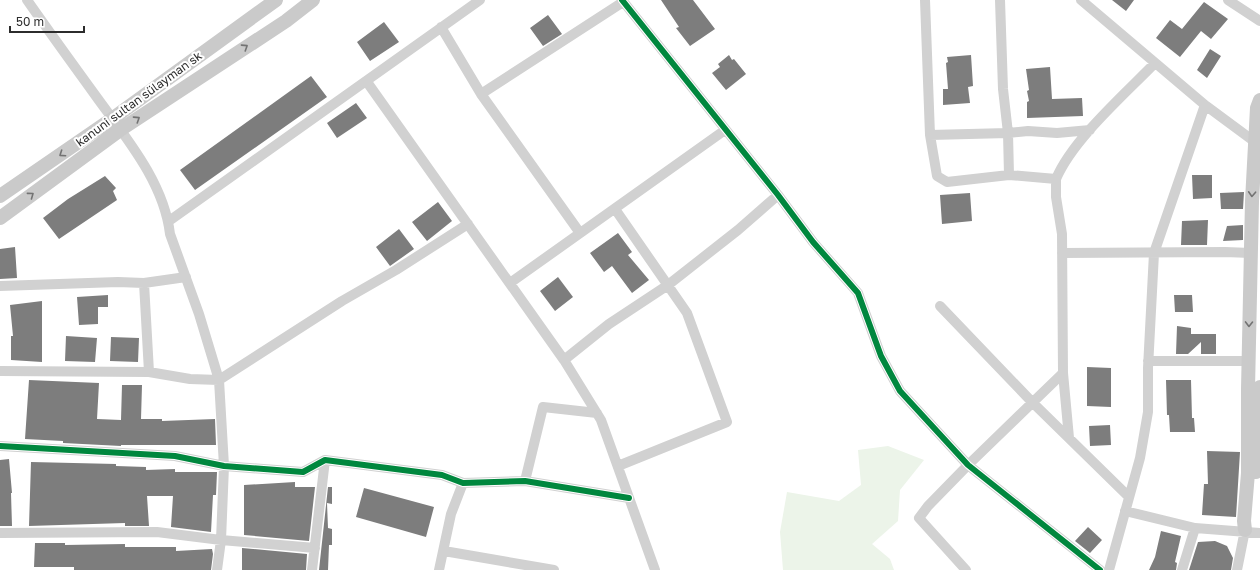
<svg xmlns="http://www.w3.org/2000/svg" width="1260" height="570" font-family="'Golos Text',sans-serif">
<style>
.green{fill:#ecf4e9}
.building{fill:#7d7d7d}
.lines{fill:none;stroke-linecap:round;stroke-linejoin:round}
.street{stroke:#d1d1d1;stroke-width:10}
.secondary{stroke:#cacaca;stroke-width:14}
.cycleway-casing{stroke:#fff;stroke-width:8}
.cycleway{stroke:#00873e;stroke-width:6}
.oneway{stroke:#737373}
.labels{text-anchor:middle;stroke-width:4;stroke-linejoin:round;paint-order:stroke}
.street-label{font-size:12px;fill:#2c2c2c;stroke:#fff}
</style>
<rect width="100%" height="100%" fill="#fff"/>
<path class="green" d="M888 446 924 460 900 490 898 521 872 544 890 559 894 570H783L780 532 787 492 839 501 861 485 858 450Z"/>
<path class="building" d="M661 0H693L715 29 690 46 676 28 679 27Z
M1112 0H1134L1126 11Z
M1204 2 1228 19 1211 39 1201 31 1180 57 1156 38 1170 20 1182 29Z
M548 15 562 34 543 46 530 28Z
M384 22 399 42 370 61 357 42Z
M1210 49 1221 56 1207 78 1197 70Z
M729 55 732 60 734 59 746 74 726 90 712 73 720 67 718 64Z
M971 55 973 86 968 87 970 103 943 105V89H948L946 63 948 62 947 57Z
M1050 67 1052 99 1082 98 1083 116 1027 118V102L1029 101 1027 91 1029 90 1026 69Z
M311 76 327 97 195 190 180 170Z
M356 103 367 118 337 138 327 123Z
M1192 175H1212V198L1193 199Z
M105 176 116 188 113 191 117 200 59 239 43 218 68 199Z
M1244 192 1243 209H1221L1220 193Z
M970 193 972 221 942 224 940 195Z
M438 202 452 221 427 241 412 222Z
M1208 220 1207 245H1181L1182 221Z
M1243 225V240L1223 241 1227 226Z
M399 229 414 249 390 266 376 247Z
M618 233 632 252 628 255 649 280 632 293 612 266 604 272 590 253Z
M15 247 17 278 0 279V249Z
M558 277 573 297 555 311 540 291Z
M108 295V307H98V324L79 325 77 297Z
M1174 295H1192L1193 312H1175Z
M42 301V362L11 360V336H13L10 305Z
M1177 326 1191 328V334H1216V354H1201V342L1188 354H1176Z
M66 336 97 338 95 362 65 361Z
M111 337 139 338 138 362 110 361Z
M1087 367 1111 368V407L1087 406Z
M29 380 99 383 97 419 121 420 122 385H142L141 419H162V421L215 419 216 445H121V446L63 443V441L25 439Z
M1166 380H1191L1192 418H1194L1195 432H1170L1169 415H1167Z
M1110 425 1111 445 1090 446 1089 426Z
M1207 451 1240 452 1236 517 1202 515 1204 484H1208Z
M9 459 12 493H11L12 526H0V460Z
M31 462 116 464V466L146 467V470L175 469V472H217L216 495H213L211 532 171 527 173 496H147L149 526H125V523L29 526Z
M295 482V487H315L309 541 244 535V485Z
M328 487H332V504L327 503 328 528 332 529V545H329L328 570H319Z
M364 488 434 507 426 537 356 517Z
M1088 527 1102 540 1090 553 1075 541Z
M1161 531 1181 536 1175 562 1177 563 1176 570H1149L1155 557Z
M1215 541 1227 546 1233 558 1231 570H1189L1198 542Z
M35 543H65V545L125 544V547H176V551L212 549 213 554 211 570H74V567H34Z
M242 548 307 554 306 570H242Z"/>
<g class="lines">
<path class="street" d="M27 0C50 33 74 66 98 99 127 139 164 183 170 234L199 314 219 380 224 466 221 540 217 570
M622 0 778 195 813 242 858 293 881 356 900 391 968 465 1100 570
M925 0 930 135 1008 133 1009 175 1056 179V197L1062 234 1063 373 1069 438
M1000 0 1003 89 1008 133 1028 131 1057 133 1090 130
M1081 0 1205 105 1255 142
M1228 0 1260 21
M441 27 481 94 623 2
M367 82 564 360 601 420 655 570
M481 94 580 233
M930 135 937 176 947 182 1009 175
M1056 179C1073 139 1125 94 1155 63
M615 209 687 313 727 422 618 466
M169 221 480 0
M1062 253 1225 252 1251 253
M144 283 186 277
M510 283 725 130
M0 286 118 282 144 283 149 372
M940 306 1032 402 1129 497
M564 360 609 324 668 285 738 230 778 195
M1148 361H1248
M0 371 149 372 190 379 219 380 342 301 396 270 468 224
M0 446 175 456 224 466 303 472 325 460 442 475 463 483 525 481 629 498
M525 481 543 407 597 413
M1125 511 1195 528 1260 533
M0 533 157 532 221 540 315 548
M444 551 554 570
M312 570 325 460
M439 570 451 514 463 483
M966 570 919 518 928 506 968 465 1063 373
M1109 570 1140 458 1148 412V368L1154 253 1205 105
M1182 570 1195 528
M1237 570 1245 530"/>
<path class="secondary" d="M0 196 112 119 276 0
M0 218 120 130 286 21 313 0
M1256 472 1260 387
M1245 530 1244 521 1248 473V389L1252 201 1257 108 1260 100"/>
<defs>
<path id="cycleway" d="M622 0 778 195 813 242 858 293 881 356 900 391 968 465 1100 570
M0 446 175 456 224 466 303 472 325 460 442 475 463 483 525 481 629 498"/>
</defs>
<use href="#cycleway" class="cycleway-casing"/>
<use href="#cycleway" class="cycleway"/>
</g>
<defs><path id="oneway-chevron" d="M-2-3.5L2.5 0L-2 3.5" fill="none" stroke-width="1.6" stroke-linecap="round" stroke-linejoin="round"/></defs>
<g class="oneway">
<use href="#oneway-chevron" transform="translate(245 47) rotate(-33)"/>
<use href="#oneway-chevron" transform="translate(137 119) rotate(-33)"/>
<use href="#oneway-chevron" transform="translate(62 154) rotate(146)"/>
<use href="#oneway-chevron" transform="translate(1252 194) rotate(93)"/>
<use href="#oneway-chevron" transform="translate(31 195) rotate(-36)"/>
<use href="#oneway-chevron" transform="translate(1249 324) rotate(91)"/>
</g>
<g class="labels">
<g class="street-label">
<text transform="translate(139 99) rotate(-36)" y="4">kanuni sultan sülayman sk</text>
</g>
</g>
<path d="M10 26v6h74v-6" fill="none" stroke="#2c2c2c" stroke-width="2"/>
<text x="16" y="26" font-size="12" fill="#2c2c2c" stroke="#ffffff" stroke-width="3" paint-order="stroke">50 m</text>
</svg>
